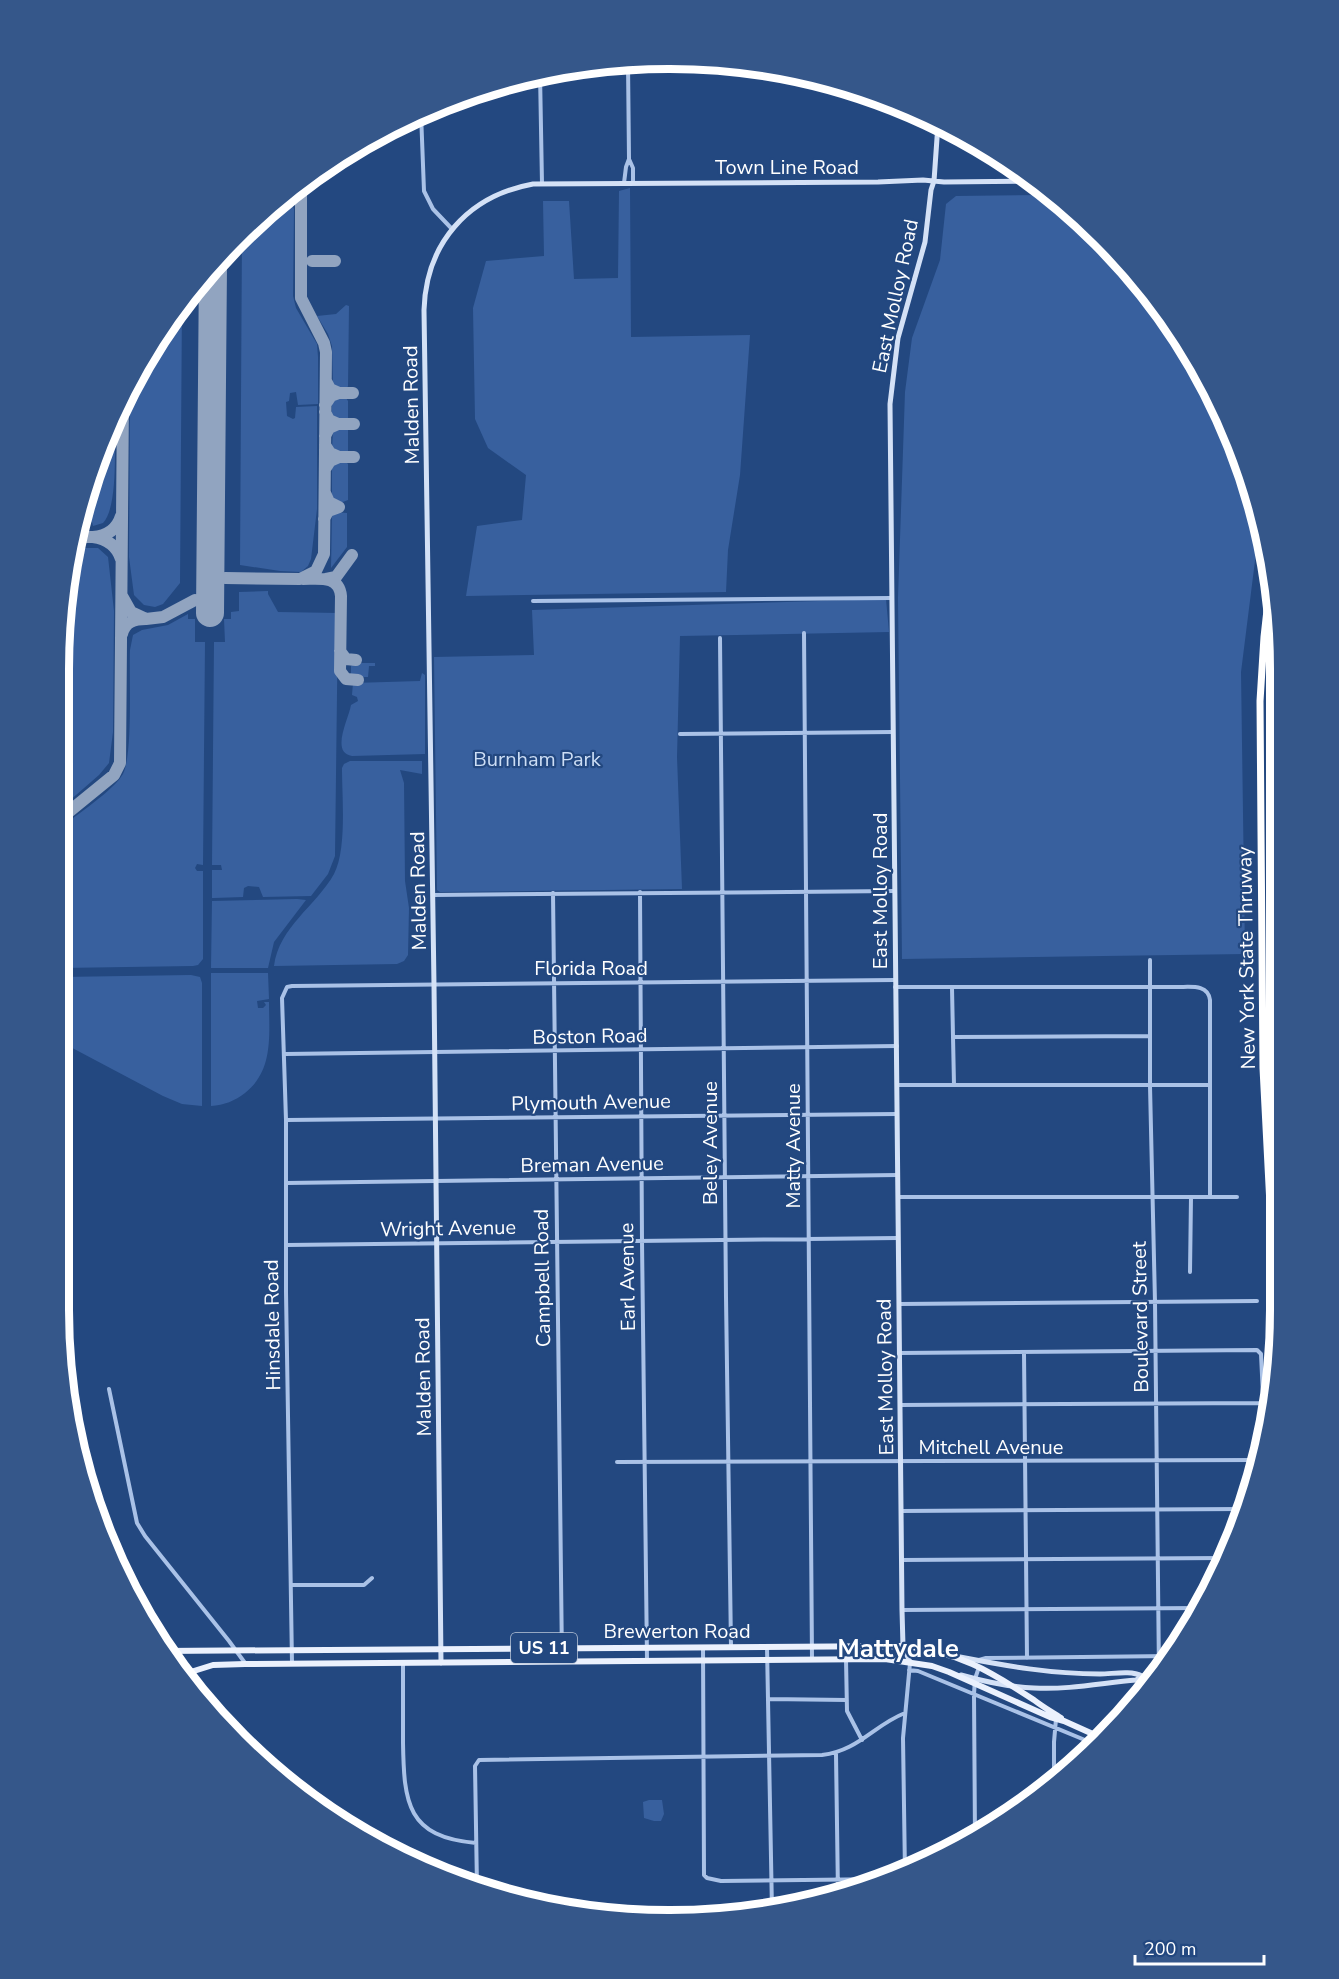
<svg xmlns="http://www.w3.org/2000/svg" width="1339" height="1979" font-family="'Nunito Sans',sans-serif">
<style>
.green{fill:#38609e}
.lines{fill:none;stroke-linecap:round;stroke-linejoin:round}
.taxiway{stroke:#91a4c0;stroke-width:12}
.runway{stroke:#91a4c0;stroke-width:28}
.street{stroke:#aac2e7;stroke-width:4}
.secondary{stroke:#d4e1f6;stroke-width:5}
.primary{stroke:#ebf1fd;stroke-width:6}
.highway{stroke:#fff;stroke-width:7}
.labels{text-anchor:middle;stroke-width:4.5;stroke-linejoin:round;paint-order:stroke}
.shield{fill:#234880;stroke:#bdc8d9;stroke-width:1.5}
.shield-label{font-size:18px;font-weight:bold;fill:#fff}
.street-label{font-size:20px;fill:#fff;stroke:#234880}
.park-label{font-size:20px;fill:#cddef5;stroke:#234880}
.district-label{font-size:26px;font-weight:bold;fill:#fff;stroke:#234880}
.rim{fill:none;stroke:#fff;stroke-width:8}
</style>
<rect width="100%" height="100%" fill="#234880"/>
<path class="green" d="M630 188 631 337 750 335 740 475 728 550 726 592 466 596 477 526 522 520 526 475 488 448 475 419 473 308 486 261 544 256 543 201H569L574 279 618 278 619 191Z
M1050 195 1101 237 1177 330 1234 435 1260 521 1241 672 1245 954 902 959 898 598 905 392 912 338 940 260 946 204 956 196Z
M285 199 291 203 294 209 293 296 296 308 317 344 318 357V404L298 405 296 392 290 393 289 401 286 402 287 416 293 419 295 418 296 407 317 406V509L311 559 308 566 301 572 280 571 240 565 242 234Z
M182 301 180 583 163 604 155 607 144 605 134 595 129 557 130 385Z
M346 305 349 306 348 386 347 388H337L333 385 332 346 328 334 317 316 336 314Z
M338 398H346L348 401V420L346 422H339L332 418V402Z
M114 422C115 444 118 508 103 523L93 526 92 522 81 517Z
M339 427 348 428V451C344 454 335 454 332 449L333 430Z
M336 462H346L348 464V500C342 503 337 503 332 498V465Z
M335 512 347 513V547L331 568 332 515Z
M71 548H98L108 557 114 611 113 732 109 763 99 775 60 809 59 670Z
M268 591V594L278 612 338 613 335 856 328 874 311 896 263 897 259 887 248 886 244 888 243 897 214 898H212V870H222L221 865H212L214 642H225L224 619H231V612L239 611V592Z
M886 599 889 632 680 636 677 757 682 889 440 892 437 890 434 657 534 655 532 610Z
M188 614V619H195V642H205L203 865 197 864 195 868 197 871H203V959L198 965 193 966 61 968 60 828C76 815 113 791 123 774 133 754 129 676 130 650L133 635 142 630 168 625Z
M354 663H375V666H369L368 677H355L351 674V666Z
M422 673 425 675V754L352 756C330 753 349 718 351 705L358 701 357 697 352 695 353 683 420 681Z
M350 761H422V774L400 770 404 783 405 881 409 908 408 955 404 961 397 964 274 966C279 927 316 906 334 874 347 849 342 797 342 768L344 764Z
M297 899 306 900 274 942 268 968H211L212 901Z
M211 973H268L269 999 257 1001 258 1008H263L266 1005 264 1002H269C269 1035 274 1070 245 1093 235 1101 224 1105 211 1106Z
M191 975 200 977 202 983V1106L182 1104 163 1096 61 1042V977Z
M649 1800H662L664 1814 661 1821H654L644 1818 643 1802Z"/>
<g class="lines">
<path class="taxiway" d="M312 261H335
M339 393H353
M325 405 331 396 339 393 330 389 326 381
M325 412 329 420 338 424 329 428 325 436
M338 424H354
M339 457H354
M325 469 330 461 339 457 330 453 325 445
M324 519 328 511 339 507 329 502 325 493
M75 537H93
M121 559C117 546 107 539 93 537 107 536 117 529 121 516
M225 578 300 579 316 571 324 554 326 352 324 343 301 298V185
M303 579C319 579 339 575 341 596L340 671 346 679 358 680
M326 579 336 577 352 555
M146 619 163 617 195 600
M122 634C125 622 134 619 146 619L131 612 122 596
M340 651 346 659 356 660
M60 819 114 775 120 763 123 397"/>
<path class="runway" d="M210 613 213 265"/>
<path class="street" d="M628 63 629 159 633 168V183
M540 73 542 184
M421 113 424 191 433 209 452 229
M938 135H960
M624 183 626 167 629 159
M533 601 892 598
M804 633 812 1659
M720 638 726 1297 731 1647
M680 734 893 732
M640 892 642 1241 647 1660
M553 893 562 1661
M433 895 895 891
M1150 960V1086L1155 1302 1159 1674
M895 987H1178C1191 987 1208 984 1210 1000V1197
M952 988 954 1085
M953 1037 1150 1036
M285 1054 897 1046
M897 1085H1210
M286 1120 897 1114
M286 1183 898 1175
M898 1197H1237
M286 1245 898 1238
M1190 1272 1191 1197
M899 1304 1257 1301
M899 1353 1257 1350 1261 1354 1265 1438
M1024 1353 1027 1658
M109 1389 137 1523 145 1536 229 1641 245 1663
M900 1405 1263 1403
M617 1462 1258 1460
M901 1511 1242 1509
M902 1560 1225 1558
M291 1585H364L372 1578
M902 1610 1200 1608
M703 1647 704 1875 707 1878 721 1881 886 1879
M767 1647 772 1910
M846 1659 847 1711 862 1740
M979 1660 986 1658 1170 1656
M292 1663 286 1292V1120L282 998 287 987 292 986 895 980
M403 1663C403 1690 403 1716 403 1743 404 1803 407 1837 476 1843
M909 1670 918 1671 1097 1745
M768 1699 847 1700
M836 1754 838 1894
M1054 1778V1742L1056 1719
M975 1838 974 1694 975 1679 979 1667
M905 1873 903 1738 910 1663
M477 1887 475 1766 479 1760 822 1755C858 1751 874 1725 905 1713"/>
<path class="secondary" d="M960 1657C1007 1666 1051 1674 1100 1674 1113 1674 1130 1670 1142 1676
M910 1662 903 1646 902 1610 890 404 898 338 925 242 931 190 934 181 938 124
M441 1663 434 985 424 310C426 244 467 196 533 184L878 182 923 180 944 182 1032 181
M961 1675C986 1682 1009 1687 1034 1688 1068 1690 1102 1683 1136 1680L1142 1676 1158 1675"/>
<path class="primary" d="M163 1651 903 1646C957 1651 990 1671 1034 1700 1043 1707 1052 1712 1061 1718
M181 1675 213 1665 245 1664 885 1659 932 1666 949 1672 1050 1717 1064 1721 1104 1739"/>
<path class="highway" d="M1271 574 1264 637 1260 701 1261 832 1263 1068 1277 1342
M1278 641C1272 716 1275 790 1276 864 1276 954 1276 1043 1280 1133"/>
</g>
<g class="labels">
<rect class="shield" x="511" y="1633" width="66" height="30" rx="4.5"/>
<g class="shield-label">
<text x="544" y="1654">US 11</text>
</g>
<g class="street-label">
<text x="787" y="174">Town Line Road</text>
<text transform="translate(895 296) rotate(-78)" y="7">East Molloy Road</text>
<text transform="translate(411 405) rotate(-91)" y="7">Malden Road</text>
<text transform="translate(418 891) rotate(-91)" y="7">Malden Road</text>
<text transform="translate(880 891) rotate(-90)" y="7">East Molloy Road</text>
<text transform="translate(1246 958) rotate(-91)" y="7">New York State Thruway</text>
<text x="591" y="975">Florida Road</text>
<text transform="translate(590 1036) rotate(-1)" y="7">Boston Road</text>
<text transform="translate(591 1102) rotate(-1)" y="7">Plymouth Avenue</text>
<text transform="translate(710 1143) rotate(-90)" y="7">Beley Avenue</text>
<text transform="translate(793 1146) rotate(-90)" y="7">Matty Avenue</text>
<text transform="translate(592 1164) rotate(-1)" y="7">Breman Avenue</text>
<text transform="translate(448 1228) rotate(-1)" y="7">Wright Avenue</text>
<text transform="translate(627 1277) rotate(-91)" y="7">Earl Avenue</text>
<text transform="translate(542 1278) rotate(-91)" y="7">Campbell Road</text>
<text transform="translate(1140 1317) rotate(-91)" y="7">Boulevard Street</text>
<text transform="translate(272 1325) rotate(-91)" y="7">Hinsdale Road</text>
<text transform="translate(423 1377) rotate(-91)" y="7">Malden Road</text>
<text transform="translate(885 1377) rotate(-91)" y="7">East Molloy Road</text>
<text x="991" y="1454">Mitchell Avenue</text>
<text x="677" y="1638">Brewerton Road</text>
</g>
<g class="park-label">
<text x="537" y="766">Burnham Park</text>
</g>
<g class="district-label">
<text x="898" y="1657">Mattydale</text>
</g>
</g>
<path d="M0 0H1339V1979H0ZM669 69H670A600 600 0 0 1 1270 669V1310A600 600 0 0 1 670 1910H669A600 600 0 0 1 69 1310V669A600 600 0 0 1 669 69Z" fill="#35578a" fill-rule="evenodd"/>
<path class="rim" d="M669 69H670A600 600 0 0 1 1270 669V1310A600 600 0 0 1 670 1910H669A600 600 0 0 1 69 1310V669A600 600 0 0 1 669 69Z"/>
<path d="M1135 1955v9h129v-9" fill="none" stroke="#ffffff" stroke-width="3"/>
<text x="1144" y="1955" font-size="18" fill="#ffffff" stroke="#234880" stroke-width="4.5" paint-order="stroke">200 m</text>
</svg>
